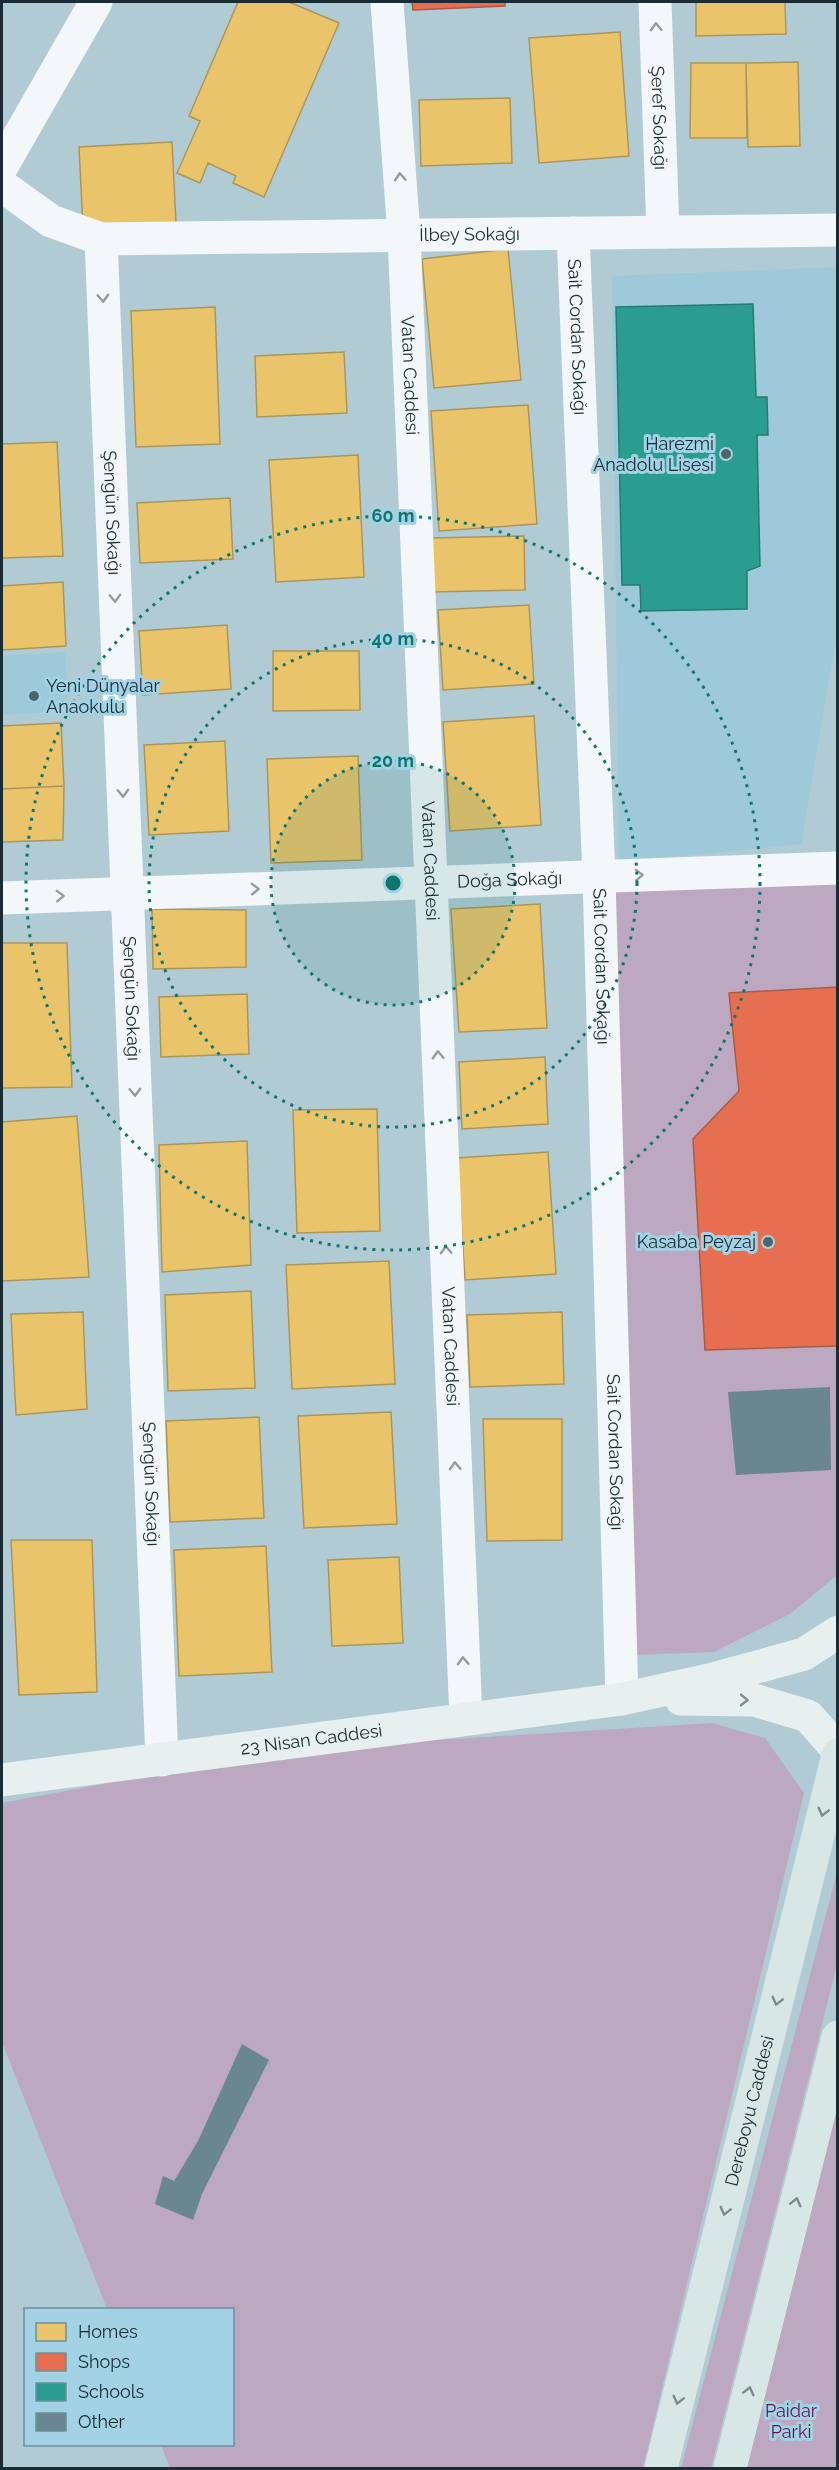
<svg xmlns="http://www.w3.org/2000/svg" width="839" height="2470" font-family="Raleway,sans-serif">
<style>
.built{fill:#9ec9d8}
.green{fill:#bca8c0}
.homes{fill:#e9c46a;stroke:#ab965a;stroke-width:1.5}
.shops{fill:#e76f51;stroke:#a95b48;stroke-width:1.5}
.schools{fill:#2a9d8f;stroke:#257b73;stroke-width:1.5}
.building{fill:#6a8790}
.lines{fill:none;stroke-linecap:round;stroke-linejoin:round}
.street{stroke:#f3f7f9;stroke-width:33}
.secondary{stroke:#e7f0ee;stroke-width:33}
.primary{stroke:#d9e7e4;stroke-width:33}
.oneway{stroke:#919ca0}
.oneway2{stroke:#808e90}
.oneway3{stroke:#798a8c}
.ring{fill:none;stroke:#0f766e;stroke-width:3;stroke-dasharray:3 6}
.poi-dot{fill:#4e646b;stroke:#a2d2e3;stroke-width:2}
.labels{text-anchor:middle;stroke-width:6;stroke-linejoin:round;paint-order:stroke}
.street-label{font-size:18px;fill:#192c33;stroke:#a2d2e3}
.poi-label{font-size:18px;fill:#192c33;stroke:#a2d2e3;text-anchor:end}
.park-label{font-size:18px;fill:#681251;stroke:#a2d2e3}
.centre{fill:#0f766e;stroke:#a2d2e3;stroke-width:3}
.ring-label{font-size:18px;text-anchor:middle;font-weight:bold;fill:#0f766e;stroke:#a2d2e3;stroke-width:6;stroke-linejoin:round;paint-order:stroke}
</style>
<rect width="100%" height="100%" fill="#b1cbd4"/>
<path class="built" d="M837 267V633L801 844 619 862 612 276Z
M65 652 68 711 2 715V656Z"/>
<path class="green" d="M599 877 837 882V1575L790 1614 714 1652 632 1655Z
M712 1723 765 1738 804 1793 643 2468H170L161 2445 232 2444V2310L107 2309 2 2042V1803L119 1781 422 1741Z
M837 1872V1964L711 2468H681Z
M837 2063V2468H731Z"/>
<path class="homes" d="M238 2H289L339 23 264 197 233 183 236 176 208 163 200 183 177 173 200 121 189 116Z
M696 2H785L786 34 696 36Z
M620 32 629 156 539 163 529 38Z
M798 62 800 146 748 147 746 63Z
M691 63H746L747 138H690Z
M510 98 512 163 421 166 419 100Z
M172 142 176 223 83 228 79 147Z
M508 249 521 380 434 388 422 259Z
M215 307 220 444 136 447 131 311Z
M344 352 347 413 257 417 255 356Z
M528 405 537 524 439 531 431 411Z
M57 442 63 556 2 558V444Z
M358 455 364 577 276 582 269 460Z
M230 498 233 559 140 563 137 503Z
M524 536 525 590 431 592 430 538Z
M63 582 66 646 2 650V586Z
M529 605 534 684 443 690 438 610Z
M227 625 231 689 143 695 139 631Z
M273 651H359L360 710 273 711Z
M534 716 541 825 450 831 443 722Z
M61 723 64 786 2 789V726Z
M225 741 229 831 149 835 144 745Z
M358 756 362 860 271 863 267 759Z
M64 786 63 840 2 842V789Z
M540 904 547 1028 459 1032 451 909Z
M152 909 246 910V967L153 969Z
M2 943H67L72 1087 2 1088Z
M247 994 249 1054 161 1057 159 997Z
M545 1057 548 1124 462 1129 459 1062Z
M377 1109 380 1231 297 1233 293 1110Z
M77 1116 89 1277 2 1281V1122Z
M247 1141 251 1265 162 1272 159 1145Z
M548 1152 556 1274 465 1280 457 1158Z
M389 1261 395 1384 292 1389 286 1265Z
M251 1291 255 1388 168 1391 165 1295Z
M83 1312 87 1409 16 1415 11 1314Z
M562 1312 564 1384 470 1387 467 1315Z
M391 1412 397 1524 304 1528 298 1416Z
M259 1417 264 1518 170 1522 166 1421Z
M483 1419H562V1540L487 1541Z
M11 1540H92L97 1692 19 1695Z
M266 1546 272 1672 179 1676 174 1550Z
M399 1557 403 1643 332 1646 328 1560Z"/>
<path class="shops" d="M412 2H505V6L413 10Z
M838 987V1346L705 1350 693 1139 739 1091 729 993Z"/>
<path class="schools" d="M753 304 756 397H767L768 435H757L760 566 747 571V609L641 611 640 585H622L616 307Z"/>
<path class="building" d="M830 1387 831 1470 736 1475 728 1392Z
M242 2044 269 2060 202 2194 193 2220 155 2204 163 2176 174 2181 198 2141Z"/>
<g class="lines">
<g class="street">
<path id="s1" d="M387 2 404 235 466 1719"/>
<path id="s2" d="M655 2 663 232"/>
<path d="M2 166 96 2"/>
<path id="s3" d="M2 186 51 221 101 239 838 230"/>
<path id="s4" d="M573 233 599 877 622 1699"/>
<path id="s5" d="M101 239 162 1760"/>
<path id="s6" d="M2 898 838 868"/>
</g>
<g class="secondary">
<path d="M681 1699 754 1700 808 1716 838 1750"/>
<path id="s7" d="M2 1780 622 1699 713 1679 804 1654 838 1632"/>
</g>
<g class="primary">
<path id="s8" d="M661 2468 838 1755"/>
<path d="M730 2468 838 2037"/>
</g>
</g>
<defs><path id="oneway-chevron" d="M-2-3.5L2.5 0L-2 3.5" fill="none" stroke-width="1.6" stroke-linecap="round" stroke-linejoin="round" transform="scale(1.5)"/></defs>
<g class="oneway">
<use href="#oneway-chevron" transform="translate(656 27) rotate(-92)"/>
<use href="#oneway-chevron" transform="translate(400 177) rotate(-94)"/>
<use href="#oneway-chevron" transform="translate(103 298) rotate(88)"/>
<use href="#oneway-chevron" transform="translate(115 598) rotate(88)"/>
<use href="#oneway-chevron" transform="translate(123 793) rotate(88)"/>
<use href="#oneway-chevron" transform="translate(639 875) rotate(-2)"/>
<use href="#oneway-chevron" transform="translate(255 889) rotate(-2)"/>
<use href="#oneway-chevron" transform="translate(60 896) rotate(-2)"/>
<use href="#oneway-chevron" transform="translate(438 1055) rotate(-92)"/>
<use href="#oneway-chevron" transform="translate(135 1092) rotate(88)"/>
<use href="#oneway-chevron" transform="translate(446 1250) rotate(-92)"/>
<use href="#oneway-chevron" transform="translate(455 1466) rotate(-92)"/>
<use href="#oneway-chevron" transform="translate(463 1661) rotate(-92)"/>
</g>
<use class="oneway2" href="#oneway-chevron" transform="translate(744 1700) rotate(1)"/>
<g class="oneway3">
<use href="#oneway-chevron" transform="translate(823 1812) rotate(104)"/>
<use href="#oneway-chevron" transform="translate(777 2001) rotate(104)"/>
<use href="#oneway-chevron" transform="translate(796 2202) rotate(-76)"/>
<use href="#oneway-chevron" transform="translate(725 2211) rotate(104)"/>
<use href="#oneway-chevron" transform="translate(749 2391) rotate(-76)"/>
<use href="#oneway-chevron" transform="translate(678 2400) rotate(104)"/>
</g>
<circle cx="393" cy="883" r="122" fill="#0f766e" fill-opacity=".12"/>
<g class="ring">
<circle cx="393" cy="883" r="122"/>
<circle cx="393" cy="883" r="244"/>
<circle cx="393" cy="883" r="367"/>
</g>
<g class="poi-dot">
<circle cx="726" cy="454" r="6"/>
<circle cx="34" cy="696" r="6"/>
<circle cx="768" cy="1242" r="6"/>
</g>
<g class="labels">
<g class="street-label">
<text dy="6" stroke="none"><textPath href="#s2" startOffset="116">Şeref Sokağı</textPath></text>
<text dy="6" stroke="none"><textPath href="#s3" startOffset="482">İlbey Sokağı</textPath></text>
<text dy="6" stroke="none"><textPath href="#s4" startOffset="104">Sait Cordan Sokağı</textPath></text>
<text dy="6" stroke="none"><textPath href="#s1" startOffset="374">Vatan Caddesi</textPath></text>
<text dy="6" stroke="none"><textPath href="#s5" startOffset="274">Şengün Sokağı</textPath></text>
<text dy="6" stroke="none"><textPath href="#s1" startOffset="860">Vatan Caddesi</textPath></text>
<text dy="6" stroke="none"><textPath href="#s6" startOffset="508">Doğa Sokağı</textPath></text>
<text dy="6" stroke="none"><textPath href="#s4" startOffset="734">Sait Cordan Sokağı</textPath></text>
<text dy="6" stroke="none"><textPath href="#s5" startOffset="760">Şengün Sokağı</textPath></text>
<text dy="6" stroke="none"><textPath href="#s1" startOffset="1346">Vatan Caddesi</textPath></text>
<text dy="6" stroke="none"><textPath href="#s4" startOffset="1220">Sait Cordan Sokağı</textPath></text>
<text dy="6" stroke="none"><textPath href="#s5" startOffset="1246">Şengün Sokağı</textPath></text>
<text dy="6" stroke="none"><textPath href="#s7" startOffset="312">23 Nisan Caddesi</textPath></text>
<text dy="6" stroke="none"><textPath href="#s8" startOffset="368">Dereboyu Caddesi</textPath></text>
</g>
<g class="poi-label">
<text x="714" y="450">Harezmi<tspan x="714" dy="21">Anadolu Lisesi</tspan></text>
<text x="46" y="692" text-anchor="start">Yeni Dünyalar<tspan x="46" dy="21">Anaokulu</tspan></text>
<text x="756" y="1248">Kasaba Peyzaj</text>
</g>
<g class="park-label">
<text x="791" y="2417">Paidar<tspan x="791" dy="21">Parki</tspan></text>
</g>
</g>
<circle cx="393" cy="883" r="9" class="centre"/>
<g class="ring-label">
<text x="393" y="522">60 m</text>
<text x="393" y="645">40 m</text>
<text x="393" y="767">20 m</text>
</g>
<rect width="839" height="2470" fill="none" stroke="#192c33" stroke-width="6"/>
<rect x="24" y="2308" width="210" height="138" fill="#a2d2e3" stroke="#6b909d" stroke-width="1.5"/>
<rect x="36" y="2323" width="30" height="18" fill="#e9c46a" stroke="#6b909d" stroke-width="1.5"/>
<text x="78" y="2338" font-size="18" fill="#192c33">Homes</text>
<rect x="36" y="2353" width="30" height="18" fill="#e76f51" stroke="#6b909d" stroke-width="1.5"/>
<text x="78" y="2368" font-size="18" fill="#192c33">Shops</text>
<rect x="36" y="2383" width="30" height="18" fill="#2a9d8f" stroke="#6b909d" stroke-width="1.5"/>
<text x="78" y="2398" font-size="18" fill="#192c33">Schools</text>
<rect x="36" y="2413" width="30" height="18" fill="#6a8790" stroke="#6b909d" stroke-width="1.5"/>
<text x="78" y="2428" font-size="18" fill="#192c33">Other</text>
</svg>
